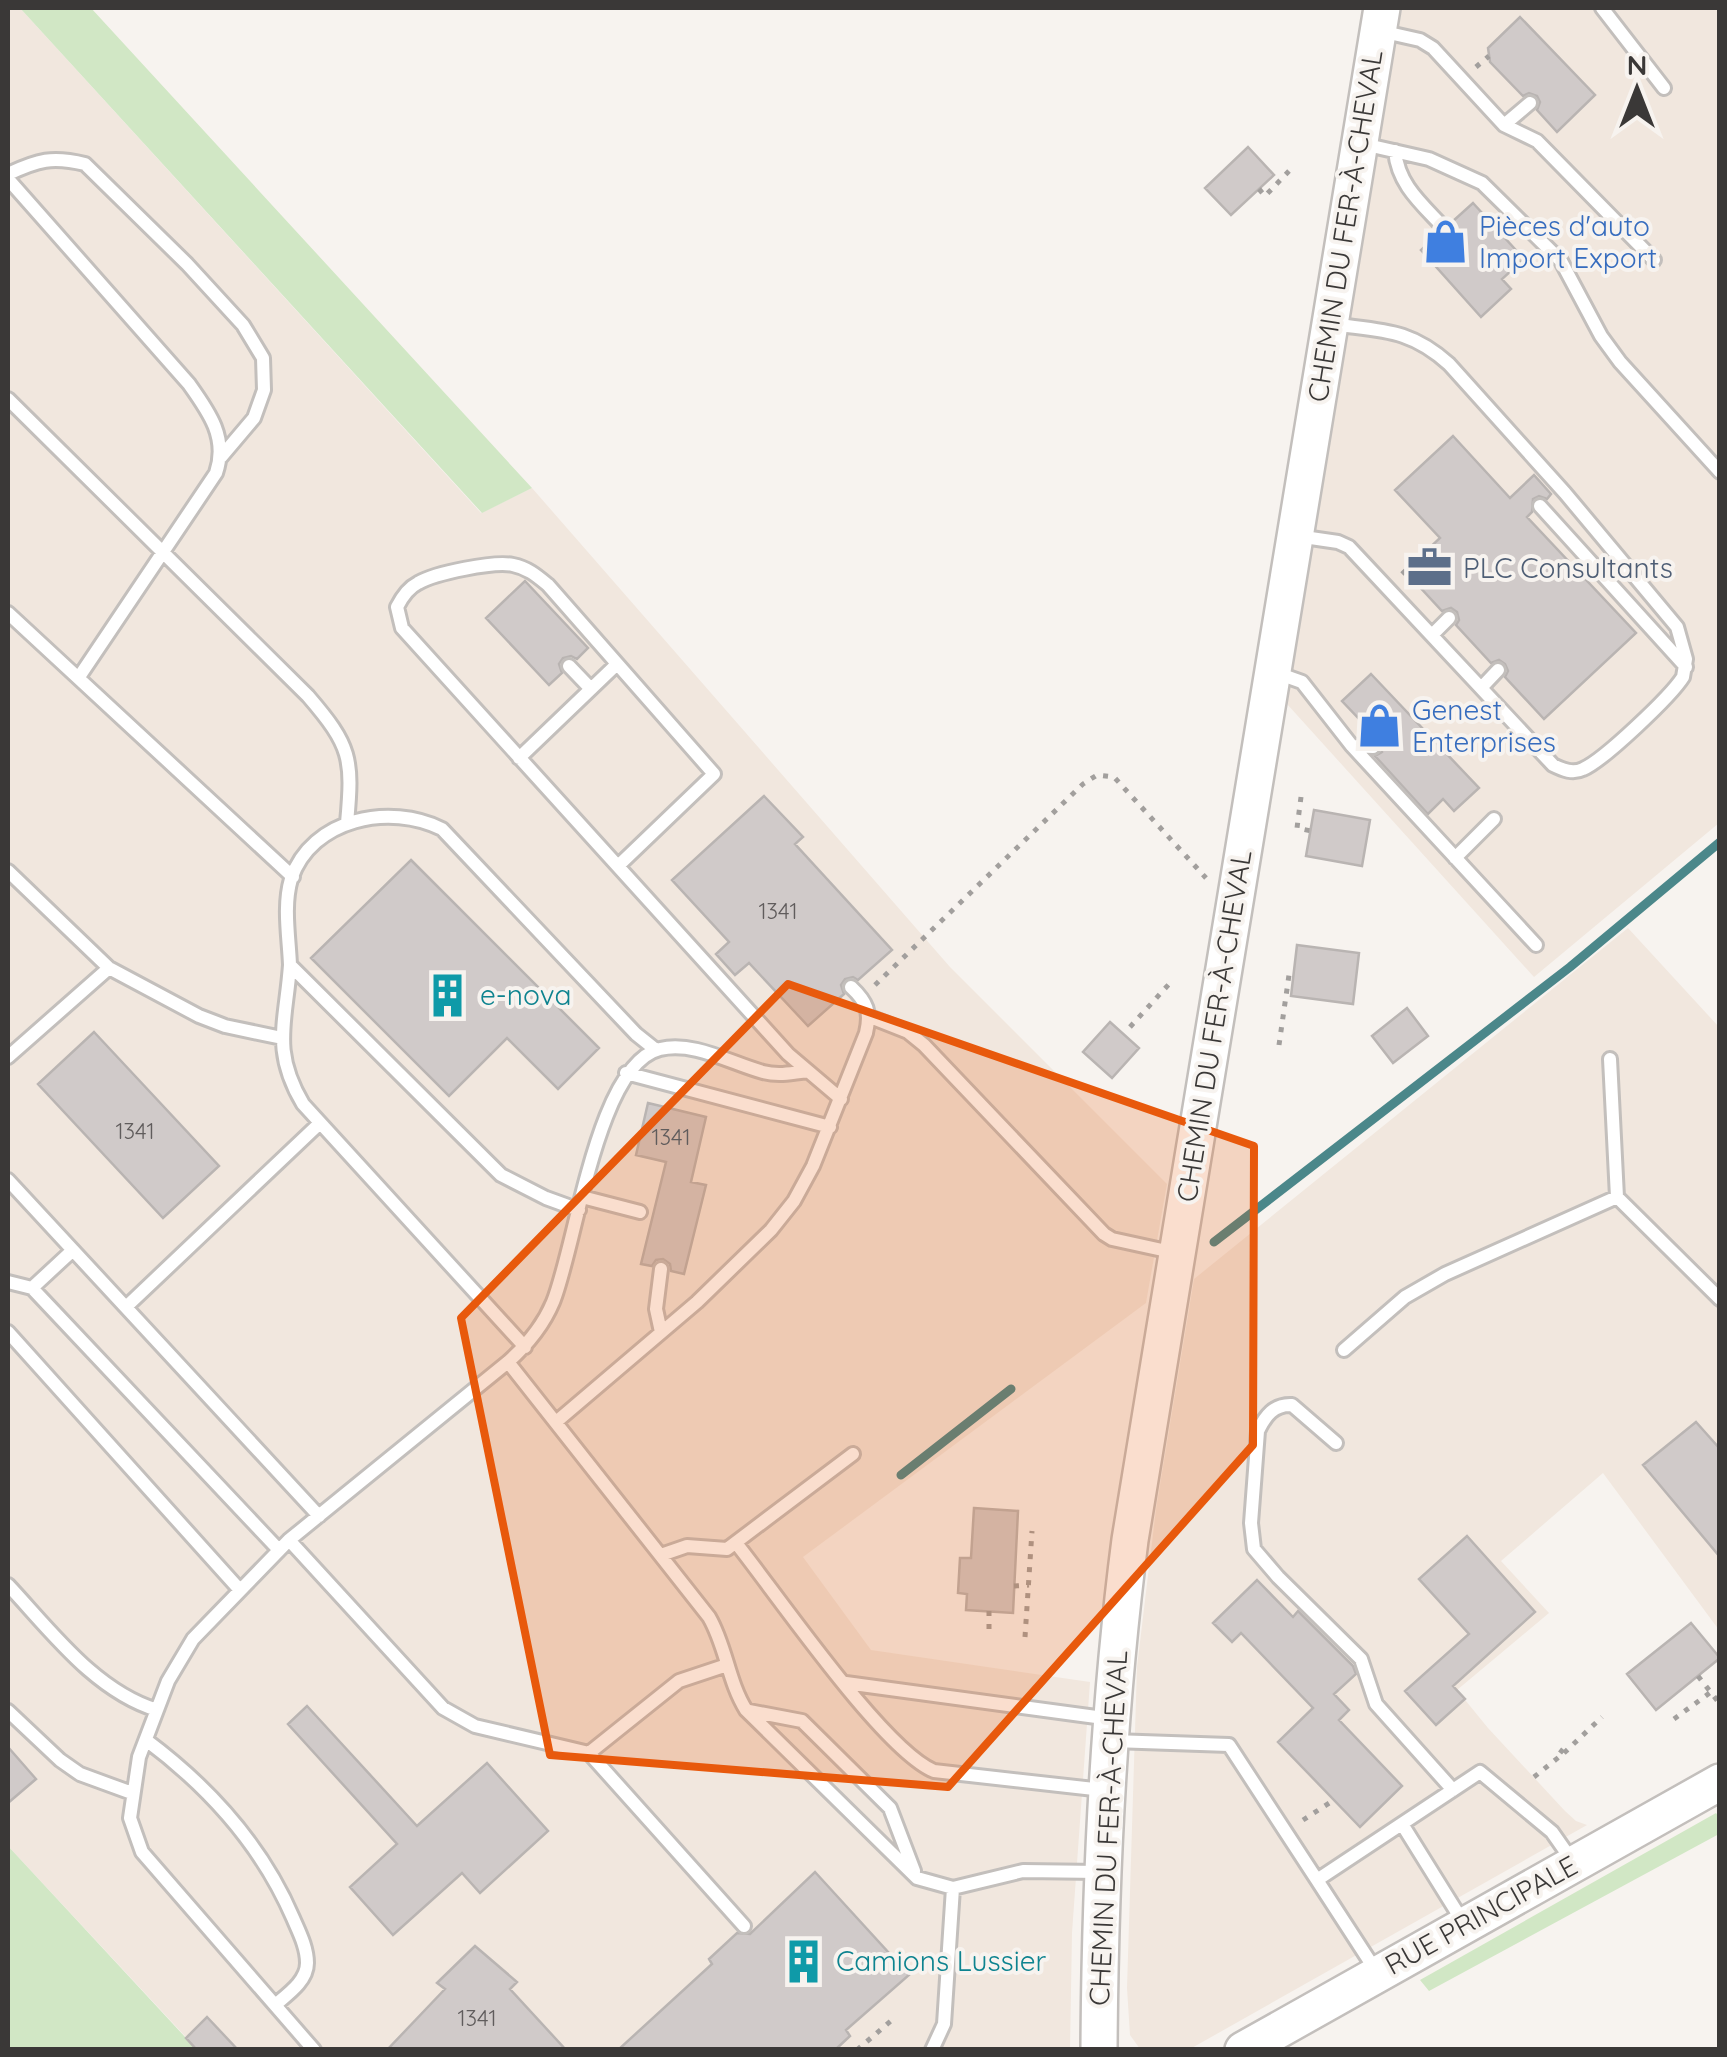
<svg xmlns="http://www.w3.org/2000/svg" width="1727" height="2057" font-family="Quicksand,sans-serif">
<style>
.built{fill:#f1e7de}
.green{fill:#d1e7c5}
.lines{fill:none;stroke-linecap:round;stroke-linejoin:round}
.stream{stroke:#4b878a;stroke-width:9}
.building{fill:#d0cac9;stroke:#b9b4b2;stroke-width:2.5}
.lane-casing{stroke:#c3bfbc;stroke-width:18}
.secondary-casing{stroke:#c3bfbc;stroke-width:40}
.path{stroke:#a29f9d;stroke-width:5;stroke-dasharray:5 8;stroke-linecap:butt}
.lane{stroke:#fff;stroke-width:12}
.secondary{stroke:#fff;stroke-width:35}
.marked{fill:#e8590c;fill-opacity:0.2;stroke:#e8590c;stroke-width:8;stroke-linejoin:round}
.labels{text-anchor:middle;stroke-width:8;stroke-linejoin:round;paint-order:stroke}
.number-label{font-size:22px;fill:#605c5c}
.street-label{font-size:28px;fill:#3a3837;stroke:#f7f3ef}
.shop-label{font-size:28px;fill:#366cbe;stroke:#f7f3ef;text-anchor:start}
.service-label{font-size:28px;fill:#4e5e75;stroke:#f7f3ef;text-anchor:start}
.culture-label{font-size:28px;fill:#0d838f;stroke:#f7f3ef;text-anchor:start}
</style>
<rect width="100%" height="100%" fill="#f7f3ef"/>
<path class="built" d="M8 8H20L481 513 532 488 950 967 1167 1184 1146 1303 803 1557 871 1650 1090 1682 1072 1933 1070 2049H197L8 1846Z
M1402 8H1719V823L1534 977 1287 704Z
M1628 928 1719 1027V1630L1603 1473 1501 1561 1549 1613 1457 1690 1488 1728 1565 1811 1576 1821 1587 1825 1190 2049H1140L1130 2035 1127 1988 1137 1667 1156 1509 1194 1279Z"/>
<path class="green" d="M20 8H91L532 488 482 513Z
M1716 1813 1719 1817V1834L1429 1991 1420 1980Z
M8 1846 186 2038 197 2049H8Z"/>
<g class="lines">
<path class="stream" d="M1214 1242 1570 967 1720 842
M901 1475 1011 1389"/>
</g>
<path class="building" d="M1520 17 1595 95 1557 132 1537 110 1540 102 1537 96 1529 93 1523 96 1490 62 1488 48Z
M1248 147 1274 175 1231 215 1205 188Z
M1473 203 1524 259 1502 279 1511 289 1481 317 1421 250 1437 235 1450 236 1454 230 1452 222Z
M1453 436 1510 498 1534 475 1551 494 1547 499 1539 496 1533 499 1532 512 1527 517 1636 633 1544 719 1505 677 1508 671 1505 664 1499 660 1491 663 1456 625 1459 620 1457 612 1451 608 1442 611 1405 571 1440 538 1395 490Z
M525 581 588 648 577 659 571 656 563 658 559 664 562 673 549 685 486 618Z
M1371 674 1479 788 1454 811 1443 799 1428 814 1375 756 1382 752 1381 742 1342 701Z
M764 796 803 837 795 844 892 950 858 980 853 977 845 979 841 985 844 994 808 1026 749 963 735 975 716 954 729 942 672 880Z
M1314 810 1370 820 1362 866 1306 856Z
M411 860 599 1048 558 1089 507 1038 449 1096 311 958Z
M1297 945 1359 953 1353 1004 1291 996Z
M1407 1008 1428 1036 1393 1063 1372 1036Z
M1110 1022 1139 1048 1112 1078 1083 1052Z
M94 1032 219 1166 163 1218 38 1084Z
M648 1103 706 1117 691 1182 706 1185 684 1274 671 1271 670 1264 663 1259 656 1260 652 1266 641 1264 666 1162 636 1155Z
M1696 1422 1720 1449V1557L1643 1465Z
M974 1508 1018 1511 1013 1613 966 1610 967 1594 958 1593 960 1558H971Z
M1467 1536 1535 1612 1453 1686 1465 1699 1436 1725 1405 1691 1469 1634 1419 1579Z
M1257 1580 1293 1617 1298 1611 1353 1666 1356 1674 1334 1694 1349 1710 1339 1720 1402 1786 1360 1827 1278 1742 1313 1708 1241 1633 1232 1642 1213 1623Z
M1691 1623 1720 1658 1656 1710 1627 1674Z
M307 1706 417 1826 487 1763 548 1831 480 1893 462 1873 393 1935 350 1887 397 1844 288 1724Z
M8 1747 36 1779 8 1803Z
M815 1872 909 1975 846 2030 850 2036 835 2050H618L712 1964 709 1959 737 1933 750 1934Z
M475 1946 517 1982 510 1989 566 2050H387L445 1989 437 1983Z
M207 2017 238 2050H197L186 2038Z"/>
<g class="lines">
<defs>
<path id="lane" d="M1602 8 1664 88
M1380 31 1420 40 1433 48 1504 125 1537 141 1654 260
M1504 125 1530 103
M1363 144 1429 159 1482 183 1561 261 1601 336 1620 362 1720 472
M1395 151C1398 185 1422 204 1444 228
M8 174C38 160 52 156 85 164L187 264 243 325 263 358 264 390 254 418 221 457
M8 179 189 384C209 412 228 438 216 473L79 677
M8 399 308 696C351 746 353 758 347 823
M1540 506 1686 667
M1297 536 1338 542 1349 547 1553 765C1563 770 1573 774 1583 769 1604 760 1671 696 1683 677L1686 659 1677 627 1565 493 1449 364C1409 328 1381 331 1331 324
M8 613 293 877
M1432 635 1449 618
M569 666 591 689
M1274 672 1302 682 1352 746 1536 945
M1481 688 1498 670
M1352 746 1373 747
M519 758 617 664
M1455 858 1494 819
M618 866 714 774 548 585C537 576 528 568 513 565 494 561 435 573 418 583 408 588 402 597 397 607L402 628 788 1054 841 1099
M8 871 109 968 199 1016 225 1026 282 1038
M290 965C286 1022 271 1050 303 1104L525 1347
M870 1017 908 1032 924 1045 1104 1234 1112 1239 1176 1253
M8 1057 109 968
M1610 1059 1617 1197
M626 1073 830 1127
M8 1180 319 1516
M582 1197 640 1212
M579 1210 546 1198 501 1175 290 965C289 938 283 906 291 879 312 818 390 803 442 829L636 1034 656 1050
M73 1250 32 1288 279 1550
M661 1269 656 1309 661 1332
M8 1282 32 1288
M126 1307 320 1123
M8 1332 239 1589
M1344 1350 1405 1297 1445 1274 1617 1197 1720 1299
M508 1362 709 1617C726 1646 728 1681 746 1710L917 1878 953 1888 1023 1871 1100 1872
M556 1422 697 1302 771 1230 794 1201 813 1166 866 1033C871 1012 867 1002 851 987
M1336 1443 1292 1405C1274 1404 1265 1416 1258 1431L1251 1523 1254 1549 1278 1577 1361 1659 1376 1704 1453 1790
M289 1540 443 1708 475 1726 589 1753 744 1926
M736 1543C776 1593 883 1750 934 1771L1103 1790
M661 1555 687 1546 727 1549 853 1454
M8 1585C51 1631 95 1691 157 1710
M846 1683 1111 1719
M8 1711 60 1760 80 1774 132 1793
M749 1711 802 1721 890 1808 914 1871
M146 1740C209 1787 262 1846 293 1918 299 1932 307 1947 307 1963 307 1981 288 1994 275 2005
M1113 1741 1229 1745 1317 1880
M589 1753 679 1681 727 1665
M1402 1824 1463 1922
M1376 1971 1317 1880 1480 1772 1552 1832 1573 1862
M314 2050 142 1852 130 1818 139 1757 168 1681 193 1639 289 1540 508 1362C527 1345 543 1326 553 1302 576 1246 597 1064 660 1049 694 1041 730 1063 763 1072 778 1076 793 1073 808 1071
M932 2050 944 2024 953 1888"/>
<path id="secondary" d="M1099 2050C1100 1879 1108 1710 1130 1540L1382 8
M1243 2050 1720 1782"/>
</defs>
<use href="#lane" class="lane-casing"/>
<use href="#secondary" class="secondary-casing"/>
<path class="path" d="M1476 67 1489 56
M1259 189 1265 196 1289 171
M1402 574 1418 559
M1301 797 1297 828 1311 831
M875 985 1083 784 1097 775 1114 777 1206 878
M1130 1027 1170 983
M1279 1045 1289 975H1294
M1014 1586 1029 1585
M989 1611V1634
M1025 1637 1032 1531
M1698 1676 1720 1704
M1674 1719 1711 1692
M1564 1753 1602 1717
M1534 1777 1564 1753 1555 1746
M1303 1820 1334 1800
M857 2050 893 2019"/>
<use href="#lane" class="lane"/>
<use href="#secondary" class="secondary"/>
</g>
<path class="marked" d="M788 984 1254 1146 1253 1445 948 1787 550 1755 461 1318Z"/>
<defs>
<symbol id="shop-bare" viewBox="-9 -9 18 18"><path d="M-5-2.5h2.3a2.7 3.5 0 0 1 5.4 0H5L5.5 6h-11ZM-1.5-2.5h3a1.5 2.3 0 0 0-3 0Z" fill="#3f7fe0" stroke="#f7f3ef" stroke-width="2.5" paint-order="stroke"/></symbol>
<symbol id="office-bare" viewBox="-9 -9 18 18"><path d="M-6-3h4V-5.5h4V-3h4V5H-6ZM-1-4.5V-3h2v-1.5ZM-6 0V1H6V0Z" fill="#5c6f8a" stroke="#f7f3ef" stroke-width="2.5" paint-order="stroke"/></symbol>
<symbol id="building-bare" viewBox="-9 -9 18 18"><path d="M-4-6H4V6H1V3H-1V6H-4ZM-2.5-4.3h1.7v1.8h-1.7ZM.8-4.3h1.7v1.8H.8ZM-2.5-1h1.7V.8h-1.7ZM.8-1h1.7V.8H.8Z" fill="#0f9aa8" stroke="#f7f3ef" stroke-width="2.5" paint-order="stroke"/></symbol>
</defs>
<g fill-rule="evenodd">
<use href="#shop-bare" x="1414" y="210" width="63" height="63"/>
<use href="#office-bare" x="1398" y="536" width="63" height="63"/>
<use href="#shop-bare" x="1348" y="694" width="63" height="63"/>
<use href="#building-bare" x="416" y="964" width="63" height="63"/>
<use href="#building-bare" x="772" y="1930" width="63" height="63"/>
</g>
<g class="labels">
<g class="number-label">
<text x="778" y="919">1341</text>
<text x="135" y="1139">1341</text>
<text x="671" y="1145">1341</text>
<text x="477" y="2026">1341</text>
</g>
<g class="street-label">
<text transform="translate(1345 226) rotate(-81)" y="10">CHEMIN DU FER-À-CHEVAL</text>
<text transform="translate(1214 1026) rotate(-81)" y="10">CHEMIN DU FER-À-CHEVAL</text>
<text transform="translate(1108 1828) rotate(-87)" y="10">CHEMIN DU FER-À-CHEVAL</text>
<text transform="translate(1481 1915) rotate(-29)" y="10">RUE PRINCIPALE</text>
</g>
<g class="shop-label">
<text x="1479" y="236">Pièces d'auto<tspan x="1479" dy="32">Import Export</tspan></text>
<text x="1412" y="720">Genest<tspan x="1412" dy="32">Enterprises</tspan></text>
</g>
<g class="service-label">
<text x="1463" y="578">PLC Consultants</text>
</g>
<g class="culture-label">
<text x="480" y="1005">e-nova</text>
<text x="836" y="1971">Camions Lussier</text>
</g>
</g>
<rect width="1727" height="2057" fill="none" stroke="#3a3837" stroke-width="20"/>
<g transform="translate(1637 90)" stroke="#f7f3ef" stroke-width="8" paint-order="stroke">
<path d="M0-8L18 38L0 25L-18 38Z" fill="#3a3837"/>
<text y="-15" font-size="28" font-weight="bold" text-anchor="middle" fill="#3a3837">N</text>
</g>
</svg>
